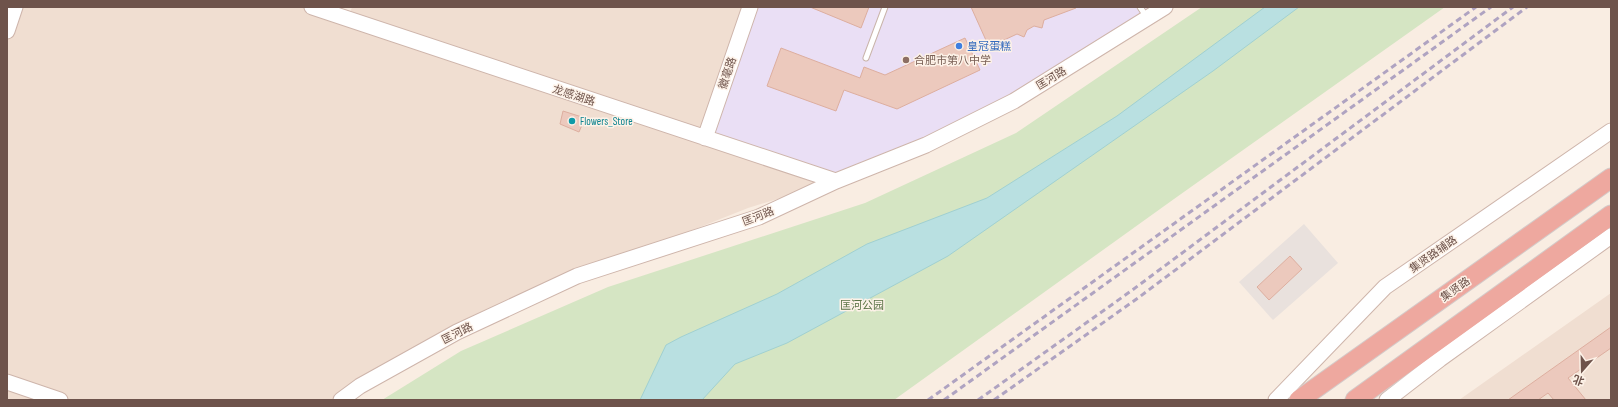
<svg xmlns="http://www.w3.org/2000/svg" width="1618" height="407" font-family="'Sofia Sans Condensed','Noto Sans SC',sans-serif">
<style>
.residential{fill:#f0ded1}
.industrial{fill:#e9e1dd}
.education{fill:#eadff5}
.green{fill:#d5e5c3}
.water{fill:#b9e0e1;stroke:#a0d0d1}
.building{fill:#ecc9bd;stroke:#ddae9f}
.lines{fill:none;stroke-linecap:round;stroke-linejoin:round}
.lane-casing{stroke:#c9b4aa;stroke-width:7}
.secondary-casing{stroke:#ceb5ab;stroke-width:17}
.highway-casing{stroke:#d4cbc9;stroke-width:21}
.lane{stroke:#fff;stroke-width:5}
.secondary{stroke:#fff;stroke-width:15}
.highway{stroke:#eea89f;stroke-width:19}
.rail{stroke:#afa3c1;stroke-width:3;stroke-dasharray:6 4;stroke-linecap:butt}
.shop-dot{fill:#3f7fe0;stroke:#fdf2e8;stroke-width:1.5}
.education-dot{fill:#8d6e63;stroke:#fdf2e8;stroke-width:1.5}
.culture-dot{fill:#0f9aa8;stroke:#fdf2e8;stroke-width:1.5}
.labels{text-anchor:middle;stroke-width:3;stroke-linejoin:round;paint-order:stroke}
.shop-label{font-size:11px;fill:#366cbe;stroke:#fdf2e8;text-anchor:start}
.education-label{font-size:11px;fill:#785e54;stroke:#fdf2e8;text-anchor:start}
.street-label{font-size:11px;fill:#6e534b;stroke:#fdf2e8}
.culture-label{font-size:11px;fill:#0d838f;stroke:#fdf2e8;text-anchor:start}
.park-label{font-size:11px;fill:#597345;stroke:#fdf2e8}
</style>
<rect width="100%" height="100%" fill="#f9ede2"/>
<path class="residential" d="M7 7H312L348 19 352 7H750L836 181 748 208 577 276 341 400H7Z
M1611 293V400H1459Z"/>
<path class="industrial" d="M1304 224 1338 263 1273 320 1239 282Z"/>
<path class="education" d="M750 7H1165L1014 101 836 181 705 138Z"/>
<path class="green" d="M1202 7H1445L1174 199 894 400H382L461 351 608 287 865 203 1016 133Z"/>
<path class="water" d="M1265 7H1299L1213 71 948 256 787 343 735 364 702 400H640L666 345 681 337 777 294 867 244 987 198 1117 116Z"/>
<path class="building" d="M810 7H869L861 28Z
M971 7H1076V8L1044 20 1042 28 1034 26 1027 30 1024 37 1017 34 989 47Z
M965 38 980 70 897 109 844 90 836 111 767 86 781 48 860 78 864 67 885 75Z
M563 111 585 118 579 132 560 124Z
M1290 256 1302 269 1269 300 1257 287Z
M1611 327V348L1568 378 1586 400H1554L1548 393 1538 400H1508Z"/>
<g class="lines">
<defs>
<path id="lane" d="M1140 7 1146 16
M866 58 885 7"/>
<path id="secondary" d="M312 7 836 181
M7 31 15 7
M705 138 750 7
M7 382 60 400
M341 400 360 386 457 332 577 276 759 217 836 181 926 145 1014 101 1165 7
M1276 400 1385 287 1611 131
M1387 400 1440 359 1611 236"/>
<path id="highway" d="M1299 400 1611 178
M1355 400 1611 215"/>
</defs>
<use href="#lane" class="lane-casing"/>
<use href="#secondary" class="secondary-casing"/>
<use href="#highway" class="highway-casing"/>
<use href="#lane" class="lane"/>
<use href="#secondary" class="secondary"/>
<use href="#highway" class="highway"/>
<path class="rail" d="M928 400 1476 7
M944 400 1491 7
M978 400 1131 291 1513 7
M994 400 1138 298 1527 7"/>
</g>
<circle class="shop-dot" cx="959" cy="46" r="4"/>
<circle class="education-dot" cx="906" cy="60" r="4"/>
<circle class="culture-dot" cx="572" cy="121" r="4"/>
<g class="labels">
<g class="shop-label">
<text x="967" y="50">皇冠蛋糕</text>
</g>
<g class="education-label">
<text x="914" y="64">合肥市第八中学</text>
</g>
<g class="street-label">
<text transform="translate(727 73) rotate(-71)" y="4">徽毫路</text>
<text transform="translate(1051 78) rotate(-31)" y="4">匡河路</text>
<text transform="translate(574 95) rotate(18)" y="4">龙感湖路</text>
<text transform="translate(758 216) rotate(-21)" y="4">匡河路</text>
<text transform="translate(1433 254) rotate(-35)" y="4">集贤路辅路</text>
<text transform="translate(1455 289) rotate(-35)" y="4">集贤路</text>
<text transform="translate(457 333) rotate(-27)" y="4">匡河路</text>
</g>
<g class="culture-label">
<text x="580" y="125">Flowers_Store</text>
</g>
<g class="park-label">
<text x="862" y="309">匡河公园</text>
</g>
</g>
<rect width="1618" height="407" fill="none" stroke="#6e534b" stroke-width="16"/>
<g transform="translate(1582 371) rotate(200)" stroke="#fdf2e8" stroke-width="3" paint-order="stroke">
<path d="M0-3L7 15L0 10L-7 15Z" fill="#6e534b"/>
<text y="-6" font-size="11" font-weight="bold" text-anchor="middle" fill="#6e534b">北</text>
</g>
</svg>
